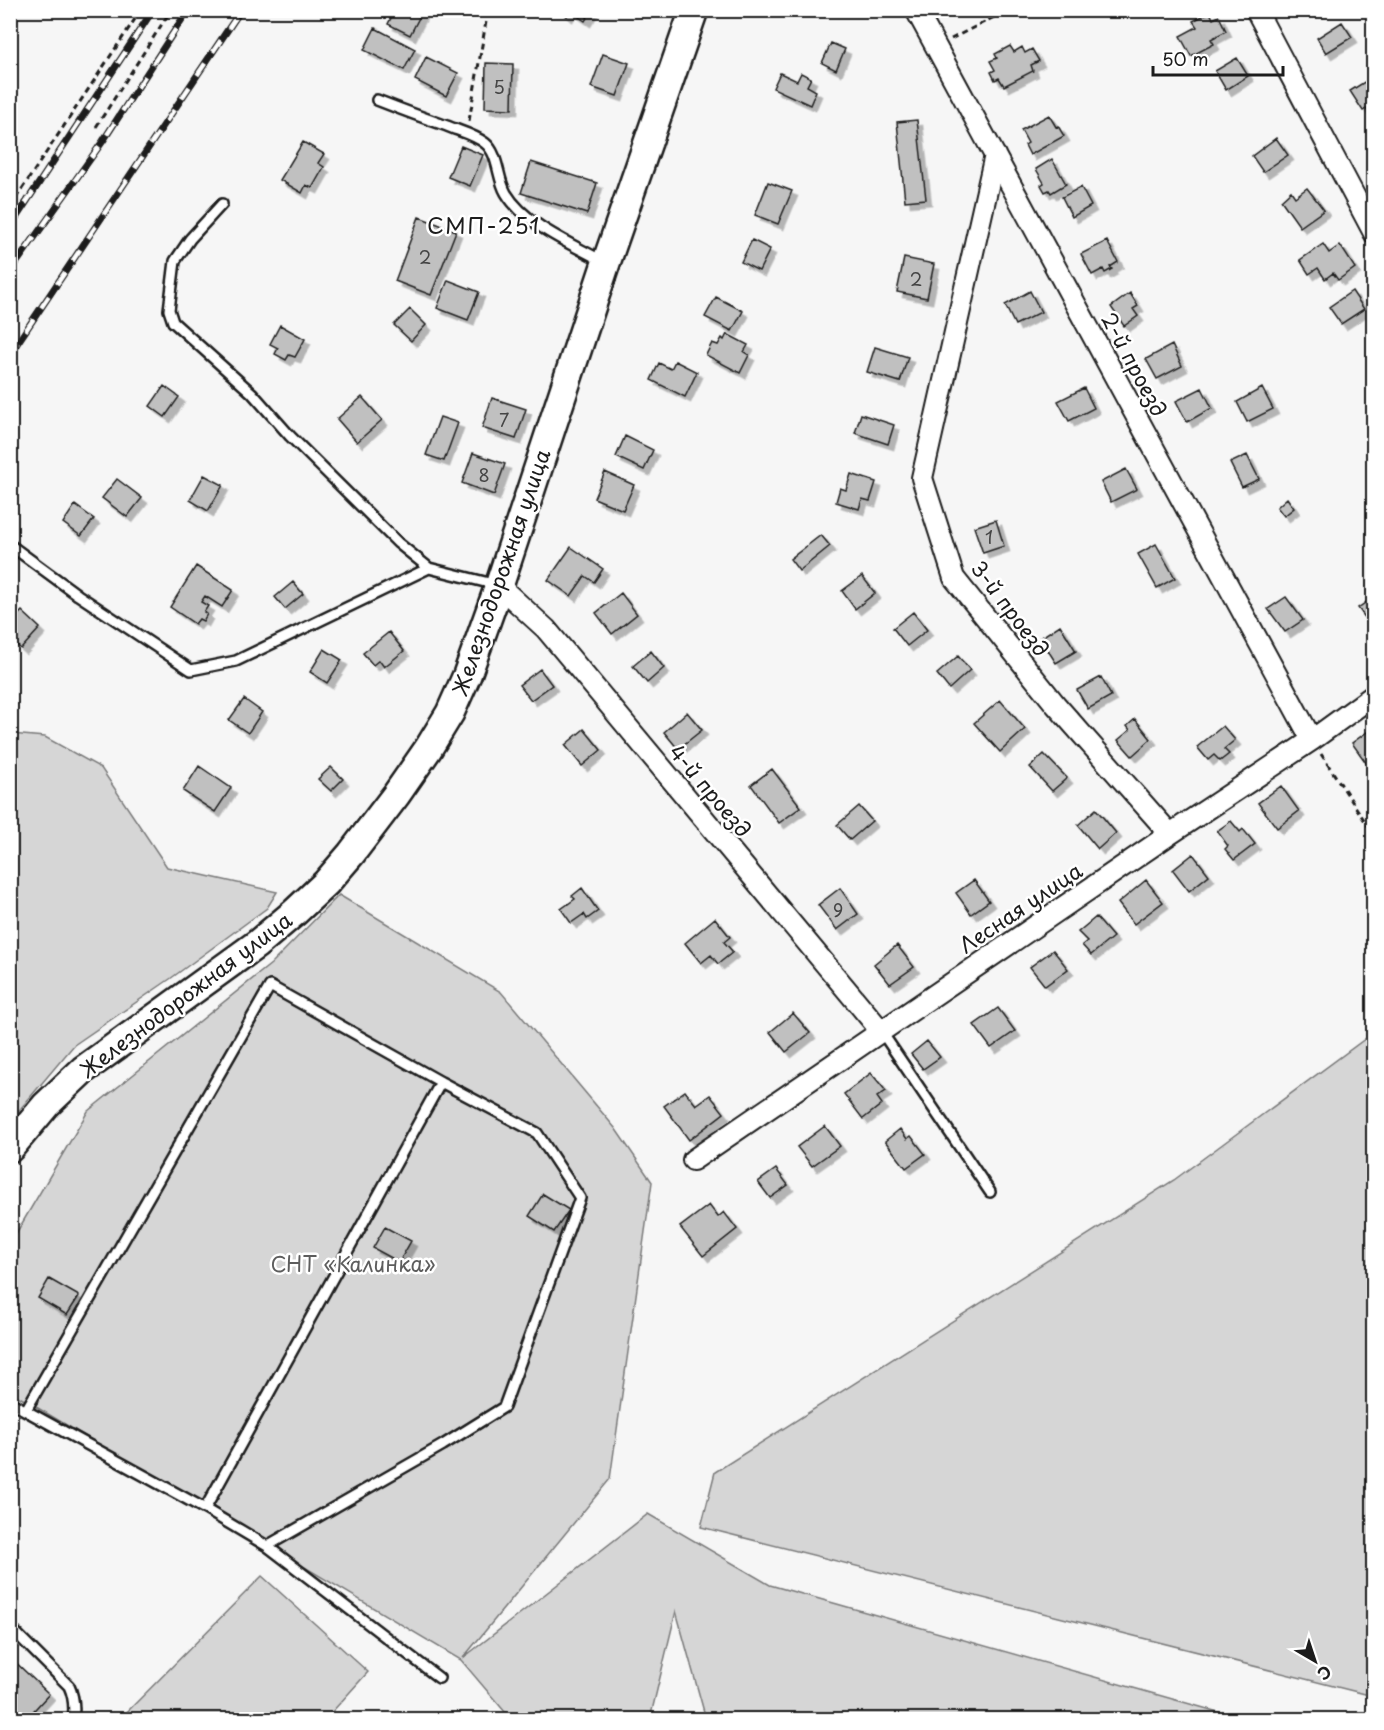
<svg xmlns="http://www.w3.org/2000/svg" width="1384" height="1730" viewBox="0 0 1384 1730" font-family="'Playpen Sans',sans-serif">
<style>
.green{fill:#d6d6d6;stroke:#797979;stroke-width:1.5}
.building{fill:#c0c0c0;stroke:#1c1c1c;stroke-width:1.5;filter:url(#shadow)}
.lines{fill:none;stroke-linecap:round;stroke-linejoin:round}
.lane-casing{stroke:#1c1c1c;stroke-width:14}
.street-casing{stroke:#1c1c1c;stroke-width:24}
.secondary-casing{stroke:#1c1c1c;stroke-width:32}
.path{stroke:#1c1c1c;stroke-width:3;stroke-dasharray:6 4.5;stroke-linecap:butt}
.lane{stroke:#fff;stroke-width:9}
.street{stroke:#fff;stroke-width:20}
.secondary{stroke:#fff;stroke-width:27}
.rail-casing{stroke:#1c1c1c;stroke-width:7}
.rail{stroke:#fff;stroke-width:4.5;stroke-dasharray:14;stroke-linecap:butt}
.labels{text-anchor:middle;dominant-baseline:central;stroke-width:5;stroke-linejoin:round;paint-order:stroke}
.number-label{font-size:18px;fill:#454545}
.street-label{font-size:21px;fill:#1c1c1c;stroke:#fff}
.park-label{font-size:21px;fill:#5d5d5d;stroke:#fff}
.neighbourhood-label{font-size:22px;letter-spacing:1.5px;fill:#1c1c1c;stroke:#fff}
</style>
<defs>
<filter id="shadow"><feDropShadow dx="5.5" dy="5.5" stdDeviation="0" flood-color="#0004"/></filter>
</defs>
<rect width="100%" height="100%" fill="#f6f6f6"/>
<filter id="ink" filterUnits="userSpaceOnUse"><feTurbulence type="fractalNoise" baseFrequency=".0167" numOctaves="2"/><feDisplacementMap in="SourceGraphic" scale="12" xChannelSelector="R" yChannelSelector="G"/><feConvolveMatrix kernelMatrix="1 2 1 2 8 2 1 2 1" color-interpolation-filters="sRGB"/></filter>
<g filter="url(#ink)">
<!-- green -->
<path class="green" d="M 11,734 L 45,737 L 101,768 L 167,867 L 277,892 L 267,908 L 170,979 L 74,1045 L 11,1120 Z
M 339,895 L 501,992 L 615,1128 L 652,1182 L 610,1479 L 463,1658 L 648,1514 L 770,1585 L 1243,1719 L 706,1719 L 676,1611 L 650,1719 L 511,1719 L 461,1660 L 11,1392 L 11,1242 L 88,1111 L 271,964 Z
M 1373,1033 L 1373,1696 L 701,1527 L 715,1472 L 1174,1180 Z
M 262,1576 L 368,1672 L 331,1713 L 342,1719 L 120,1719 Z"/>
<!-- building -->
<path class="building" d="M 395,10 L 423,10 L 410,35 L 388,24 Z
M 560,10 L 592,10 L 585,21 L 570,11 L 567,16 Z
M 1210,12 L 1213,19 L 1219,16 L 1226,31 L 1211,39 L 1214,44 L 1191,56 L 1180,36 L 1197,27 L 1193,21 Z
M 1342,22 L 1352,37 L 1326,53 L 1317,38 Z
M 375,28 L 415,49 L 404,70 L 364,50 Z
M 831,43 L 845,49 L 836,70 L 822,63 Z
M 1010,46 L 1014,52 L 1022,47 L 1025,53 L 1032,49 L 1039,61 L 1031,65 L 1033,71 L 1004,86 L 999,78 L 995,80 L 991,72 L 995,70 L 990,61 L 997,58 L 995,54 Z
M 603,54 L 629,63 L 617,96 L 591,87 Z
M 426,57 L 458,73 L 446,96 L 415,80 Z
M 1237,58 L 1248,76 L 1226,90 L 1215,71 Z
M 486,63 L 513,64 L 512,109 L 485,108 Z
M 780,73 L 797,81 L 801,73 L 811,78 L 807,86 L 816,91 L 810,105 L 773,88 Z
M 1374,76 L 1374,104 L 1363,111 L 1350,91 Z
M 1049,115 L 1056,127 L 1058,126 L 1064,136 L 1030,155 L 1025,145 L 1028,143 L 1021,130 Z
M 917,120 L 926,199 L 905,201 L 897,122 Z
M 1276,138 L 1288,155 L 1263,172 L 1252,156 Z
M 303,142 L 324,154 L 318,163 L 324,167 L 312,188 L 306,185 L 302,193 L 280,180 Z
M 461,146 L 483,155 L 470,186 L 448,177 Z
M 1052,159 L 1066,184 L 1051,193 L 1049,190 L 1045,192 L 1041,185 L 1044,183 L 1036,169 Z
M 531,162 L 597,183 L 587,214 L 521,193 Z
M 768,182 L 792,191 L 778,224 L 755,215 Z
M 1081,187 L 1091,206 L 1072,217 L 1062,197 Z
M 1307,188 L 1324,210 L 1300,227 L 1281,200 L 1291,191 L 1295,197 Z
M 419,217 L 456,231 L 431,295 L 395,281 Z
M 752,240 L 770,249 L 759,271 L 741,262 Z
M 1107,241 L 1118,262 L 1110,267 L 1112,269 L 1105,273 L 1103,269 L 1092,275 L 1081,254 Z
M 1323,244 L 1329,253 L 1340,245 L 1355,268 L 1338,280 L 1333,273 L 1325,279 L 1318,268 L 1309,274 L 1300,260 Z
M 904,258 L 934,264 L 927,298 L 897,292 Z
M 448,280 L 479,292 L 468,320 L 437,308 Z
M 1030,291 L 1041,312 L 1015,325 L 1005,305 Z
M 1352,291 L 1364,309 L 1341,324 L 1329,307 Z
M 1130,293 L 1138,306 L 1133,309 L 1138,316 L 1124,326 L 1111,307 Z
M 716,297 L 743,311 L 732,331 L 705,317 Z
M 410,309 L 426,325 L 411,341 L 394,325 Z
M 280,325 L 305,339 L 295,357 L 289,355 L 286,360 L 275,354 L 278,348 L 270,344 Z
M 727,334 L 748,345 L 744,352 L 749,355 L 740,373 L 706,355 L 712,343 L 718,345 L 722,338 L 724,340 Z
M 1172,345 L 1182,366 L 1157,379 L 1146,359 Z
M 875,347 L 908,357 L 900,382 L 867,372 Z
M 675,361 L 697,372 L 685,397 L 651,380 L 659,363 L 671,369 Z
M 164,386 L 179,397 L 165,417 L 150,406 Z
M 1084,388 L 1094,408 L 1069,421 L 1058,401 Z
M 1202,388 L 1212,408 L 1187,422 L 1176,401 Z
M 1262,388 L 1273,409 L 1247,422 L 1237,402 Z
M 362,397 L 382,420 L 357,442 L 337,419 Z
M 492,398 L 526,409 L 516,439 L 482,428 Z
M 861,414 L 894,425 L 888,444 L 855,433 Z
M 440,417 L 458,423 L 444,461 L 426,455 Z
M 625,436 L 653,450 L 644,470 L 616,457 Z
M 473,453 L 505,464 L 494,495 L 462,483 Z
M 1247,455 L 1259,479 L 1242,487 L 1230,463 Z
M 1126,469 L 1137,489 L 1111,502 L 1101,482 Z
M 605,472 L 634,485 L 623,510 L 594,498 Z
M 851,474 L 876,482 L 870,501 L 862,499 L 859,509 L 836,502 L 840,488 L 846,490 Z
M 204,475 L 223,485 L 208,511 L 190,500 Z
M 117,479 L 142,498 L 127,517 L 102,498 Z
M 1287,498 L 1294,508 L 1284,516 L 1277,507 Z
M 75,505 L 94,519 L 81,536 L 63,523 Z
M 996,520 L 1004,546 L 983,553 L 974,527 Z
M 821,535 L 830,546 L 799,571 L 790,559 Z
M 1156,544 L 1175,578 L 1157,588 L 1138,554 Z
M 571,547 L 603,569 L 594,582 L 585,576 L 571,596 L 548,580 Z
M 196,566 L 233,590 L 222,607 L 205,596 L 201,602 L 208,606 L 204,612 L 207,614 L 203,621 L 199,619 L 195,624 L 170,607 Z
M 862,576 L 875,593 L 855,609 L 842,591 Z
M 293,582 L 303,594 L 285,609 L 275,597 Z
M 621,593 L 637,614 L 612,634 L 596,613 Z
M 1286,597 L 1303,620 L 1285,632 L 1268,609 Z
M 1374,597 L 1374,630 L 1358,608 Z
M 22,611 L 40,628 L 21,649 L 10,639 L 10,623 Z
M 913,612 L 927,630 L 907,646 L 893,628 Z
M 1060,625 L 1076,651 L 1056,663 L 1040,638 Z
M 389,632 L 404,651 L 384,667 L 379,660 L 373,665 L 363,653 Z
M 324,649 L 342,660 L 327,683 L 310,672 Z
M 651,651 L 664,668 L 647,683 L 633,666 Z
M 958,656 L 970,670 L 949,689 L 937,674 Z
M 540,669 L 552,685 L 531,700 L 519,685 Z
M 1101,677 L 1111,696 L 1088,709 L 1077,690 Z
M 244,699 L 262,712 L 248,733 L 229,720 Z
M 1000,700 L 1025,729 L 1000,752 L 974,723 Z
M 687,712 L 702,730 L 678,749 L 664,732 Z
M 1135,719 L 1151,739 L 1132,756 L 1118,740 L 1130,730 L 1127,726 Z
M 1223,726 L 1235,740 L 1224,749 L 1229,754 L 1220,761 L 1214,755 L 1208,760 L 1197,747 Z
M 1374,727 L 1374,774 L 1352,743 Z
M 584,729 L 601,750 L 582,766 L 565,745 Z
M 1044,754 L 1067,778 L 1052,791 L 1030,767 Z
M 199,766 L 231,788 L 215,812 L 183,791 Z
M 331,767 L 343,779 L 331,791 L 318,779 Z
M 772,769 L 801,807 L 779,823 L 751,785 Z
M 1281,786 L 1299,811 L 1277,828 L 1258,803 Z
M 859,806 L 872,821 L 850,840 L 837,825 Z
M 1096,809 L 1116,833 L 1098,849 L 1078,825 Z
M 1231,821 L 1240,832 L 1243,829 L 1255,844 L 1234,860 L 1225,849 L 1228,846 L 1217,831 Z
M 1193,854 L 1209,875 L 1189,891 L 1173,870 Z
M 974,880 L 989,901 L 971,914 L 956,893 Z
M 1146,880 L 1163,902 L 1134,924 L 1118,903 Z
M 582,888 L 598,911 L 587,919 L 584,914 L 571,923 L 561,909 L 575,899 L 572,896 Z
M 840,888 L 858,914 L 837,930 L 818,905 Z
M 1096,917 L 1113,937 L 1091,955 L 1082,945 L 1087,941 L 1078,932 Z
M 715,918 L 730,937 L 724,942 L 733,952 L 718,964 L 711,955 L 701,963 L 685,943 Z
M 897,945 L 914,967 L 890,984 L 874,964 Z
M 1053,950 L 1068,969 L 1045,986 L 1030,967 Z
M 998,1008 L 1015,1031 L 991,1048 L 974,1025 Z
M 793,1013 L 810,1033 L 786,1052 L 770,1032 Z
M 927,1041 L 940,1057 L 923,1069 L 911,1054 Z
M 871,1073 L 886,1091 L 877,1097 L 882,1104 L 863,1119 L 844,1094 Z
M 685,1091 L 696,1105 L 710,1095 L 724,1113 L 689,1140 L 664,1106 Z
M 825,1126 L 840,1146 L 812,1166 L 797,1147 Z
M 900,1129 L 907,1139 L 911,1136 L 925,1154 L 906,1168 L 885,1141 Z
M 776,1169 L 788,1185 L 770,1198 L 758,1182 Z
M 543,1194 L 569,1210 L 554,1232 L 529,1216 Z
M 709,1205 L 718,1217 L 724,1212 L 737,1229 L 703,1256 L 680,1227 Z
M 385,1227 L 411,1241 L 399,1262 L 373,1248 Z
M 49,1279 L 79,1296 L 67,1315 L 38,1298 Z
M 10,1657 L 49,1694 L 25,1720 L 10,1720 Z"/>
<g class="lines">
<defs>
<path id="lane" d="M 377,100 C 400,109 424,118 447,126 C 459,131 475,135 485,143 C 499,154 497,178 506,193 C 525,225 572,244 604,262
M 222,204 L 190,239 L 175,261 L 169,310 L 173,322 L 252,393 L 290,436 L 398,543 L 429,568
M 10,545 L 78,595 L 191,670 L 236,661 L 429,568 L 497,585
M 881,1031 L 990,1192
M 10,1402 L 205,1509 L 267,1546 L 439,1678
M 26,1410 L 270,986 L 441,1082 L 537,1133 L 580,1198 L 504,1407 L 443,1445 L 267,1546
M 205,1509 L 441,1082
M 10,1627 L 69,1686 C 74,1697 75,1707 73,1720"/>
<path id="street" d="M 916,10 L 1312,740
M 1256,10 L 1374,233
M 995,155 L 922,478 L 954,578 L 1056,705 L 1170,834
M 499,586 L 546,629 L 881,1031
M 693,1160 L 1170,834 L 1312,740 L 1374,695"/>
<path id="secondary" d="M 10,1148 L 46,1105 L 83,1070 L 257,944 L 295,912 L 326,883 L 351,854 L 396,795 L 428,749 L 450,713 L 467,675 L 499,586 L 606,263 L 694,10"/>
</defs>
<!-- lane casing -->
<use href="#lane" class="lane-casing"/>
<!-- street casing -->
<use href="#street" class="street-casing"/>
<!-- secondary casing -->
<use href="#secondary" class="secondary-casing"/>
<!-- path -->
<path class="path" d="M 951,39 L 1008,10
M 469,121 L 488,10
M 96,127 L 171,10
M 10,207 L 141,10
M 1321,754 L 1374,835"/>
<!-- lane -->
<use href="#lane" class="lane"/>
<!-- street -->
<use href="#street" class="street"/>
<!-- secondary -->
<use href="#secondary" class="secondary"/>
<defs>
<path id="rail" d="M 10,227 L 153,10
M 10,272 L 103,141 L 188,10
M 10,354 L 241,10"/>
</defs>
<!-- rail casing -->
<use href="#rail" class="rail-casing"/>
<!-- rail -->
<use href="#rail" class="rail"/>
</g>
</g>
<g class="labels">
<!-- number labels -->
<g class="number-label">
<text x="499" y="86">5</text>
<text x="425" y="256">2</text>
<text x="916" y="278">2</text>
<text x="504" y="419">7</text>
<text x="484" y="474">8</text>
<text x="989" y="536">1</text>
<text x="838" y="909">9</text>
</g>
<!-- street labels -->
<g class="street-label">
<text transform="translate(1135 364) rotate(62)">2-й проезд</text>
<text transform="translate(500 572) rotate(-71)">Железнодорожная улица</text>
<text transform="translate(1011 608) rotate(53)">3-й проезд</text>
<text transform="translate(711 790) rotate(50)">4-й проезд</text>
<text transform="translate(1020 907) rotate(-34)">Лесная улица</text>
<text transform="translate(185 994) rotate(-37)">Железнодорожная улица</text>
</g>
<!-- park labels -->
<g class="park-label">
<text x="353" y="1263">СНТ «Калинка»</text>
</g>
<!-- neighbourhood labels -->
<g class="neighbourhood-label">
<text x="484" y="224">СМП-251</text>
</g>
</g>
<!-- margin -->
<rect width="1384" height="1730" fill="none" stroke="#fff" stroke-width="36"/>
<rect x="18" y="18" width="1348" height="1694" fill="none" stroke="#1c1c1c" stroke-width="2" filter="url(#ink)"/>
<!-- north arrow -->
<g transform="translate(1315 1661) rotate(141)" stroke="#ffffff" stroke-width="4.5" paint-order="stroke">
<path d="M0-4.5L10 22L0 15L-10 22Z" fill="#1c1c1c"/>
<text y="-9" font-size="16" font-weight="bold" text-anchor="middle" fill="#1c1c1c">С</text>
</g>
<!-- scale -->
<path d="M1153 66v9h130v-9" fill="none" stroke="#1c1c1c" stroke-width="3"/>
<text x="1162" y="66" font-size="18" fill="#1c1c1c" stroke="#ffffff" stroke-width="4.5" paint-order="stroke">50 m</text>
</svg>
